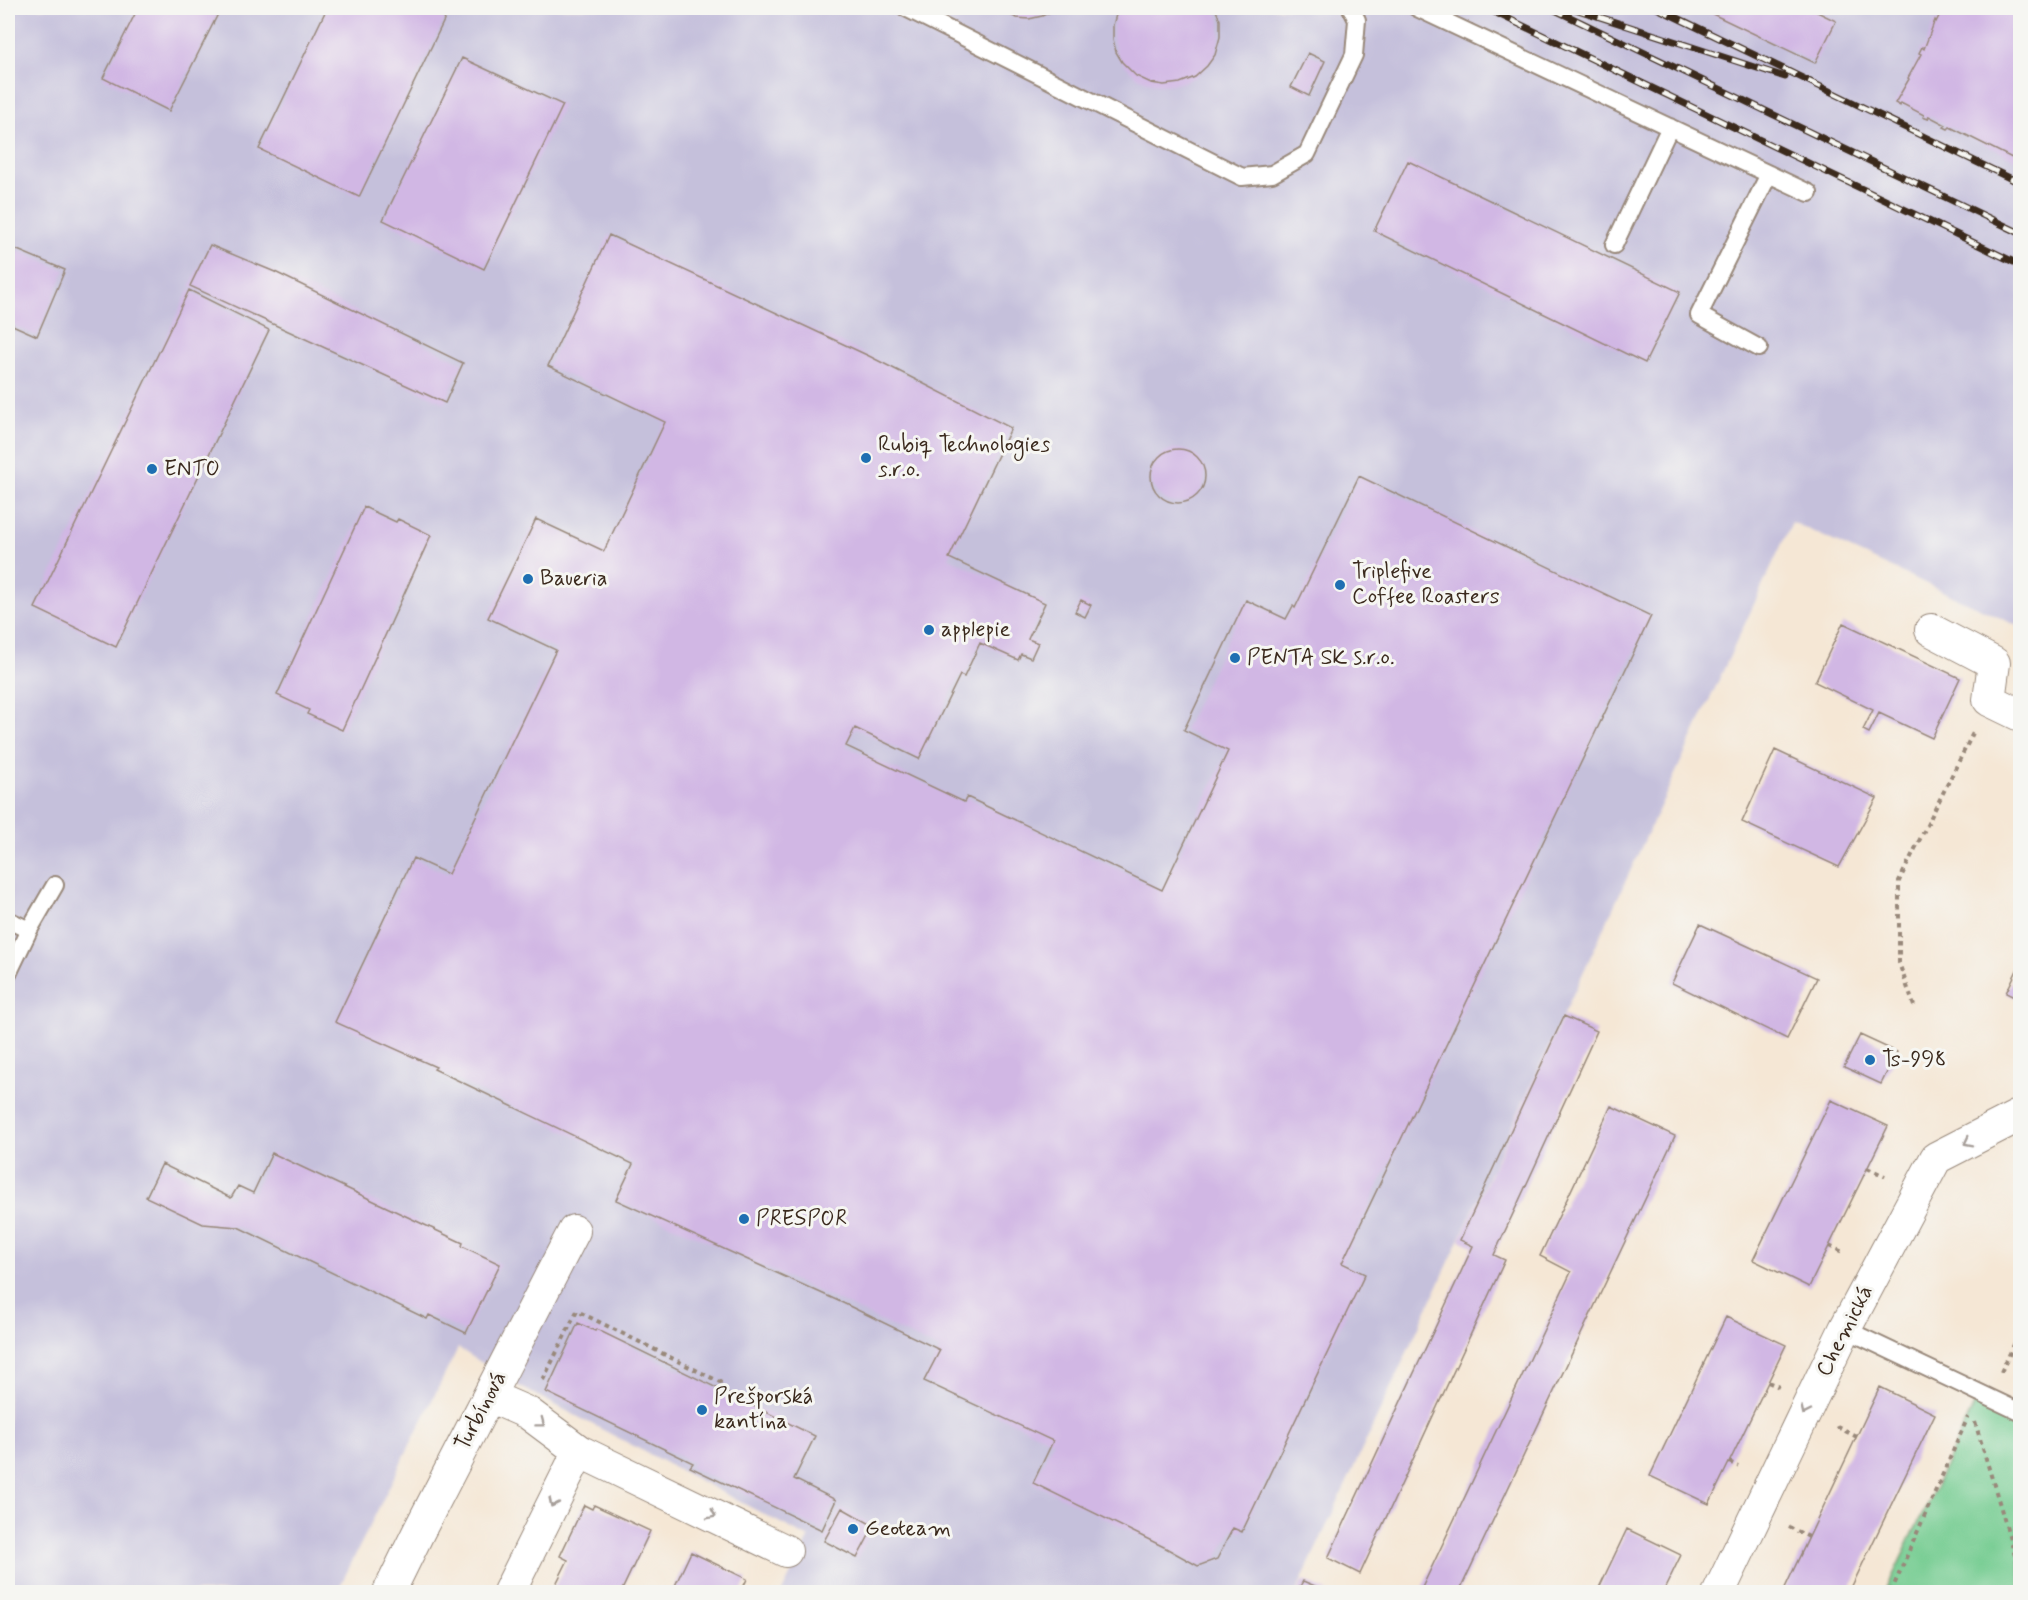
<svg xmlns="http://www.w3.org/2000/svg" width="2028" height="1600" viewBox="0 0 2028 1600" font-family="Mynerve,sans-serif">
<style>
.industrial{fill:#c5c0db}
.green{fill:#75cc91;stroke:#587b58;stroke-width:1.5}
.building{fill:#d1b7e4}
.lines{fill:none;stroke-linecap:round;stroke-linejoin:round}
.lane-casing{stroke:#98887a;stroke-width:20}
.street-casing{stroke:#98887a;stroke-width:34}
.path{stroke:#98887a;stroke-width:4;stroke-dasharray:4.5 4.5;stroke-linecap:butt}
.lane{stroke:#fff;stroke-width:16}
.street{stroke:#fff;stroke-width:32}
.rail-casing{stroke:#3b2a1e;stroke-width:7}
.rail{stroke:#f6f6f2;stroke-width:4.5;stroke-dasharray:14;stroke-linecap:butt}
.oneway{stroke:#a79f9a}
.poi-dot{fill:#1f6fb2;stroke:#f6f6f2;stroke-width:2}
.labels{text-anchor:middle;dominant-baseline:central;stroke-width:6;stroke-linejoin:round;paint-order:stroke}
.poi-label{font-size:22px;fill:#3b2a1e;stroke:#f6f6f2;text-anchor:start}
.street-label{font-size:22px;fill:#3b2a1e;stroke:#f6f6f2}
</style>
<rect width="100%" height="100%" fill="#f6f6f2"/>
<filter id="ink" filterUnits="userSpaceOnUse"><feTurbulence type="fractalNoise" baseFrequency=".0167" numOctaves="2"/><feDisplacementMap in="SourceGraphic" scale="12" xChannelSelector="R" yChannelSelector="G"/><feConvolveMatrix kernelMatrix="1 2 1 2 8 2 1 2 1" color-interpolation-filters="sRGB"/></filter>
<filter id="wash" filterUnits="userSpaceOnUse"><feTurbulence type="fractalNoise" baseFrequency=".008" numOctaves="4" result="noise"/><feDisplacementMap in="SourceGraphic" scale="24" xChannelSelector="R" yChannelSelector="G"/><feGaussianBlur stdDeviation="1.35" result="paint"/><feColorMatrix in="noise" values="0 0 0 0 0 0 0 0 0 0 0 0 0 0 0 0 0 1.4 0 .05"/><feComposite in="paint" operator="in"/></filter>
<g filter="url(#wash)">
<rect width="100%" height="100%" fill="#f5e7d5"/>
<!-- industrial -->
<path class="industrial" d="M 8,8 L 2020,8 L 2020,620 L 2018,626 L 1792,522 L 1296,1592 L 782,1592 L 809,1538 L 521,1387 L 458,1348 L 337,1592 L 8,1592 Z"/>
<!-- green -->
<path class="green" d="M 1980,1393 L 2020,1415 L 2020,1592 L 1885,1592 Z"/>
<g id="blocks">
<!-- building -->
<path class="building" d="M 138,8 L 221,8 L 169,111 L 103,78 Z
M 327,8 L 450,8 L 359,197 L 259,149 Z
M 994,8 L 1059,8 L 1042,16 L 1029,19 L 1017,18 Z
M 1118,8 L 1215,8 L 1220,20 L 1220,37 L 1215,55 L 1207,66 L 1195,77 L 1180,83 L 1164,85 L 1151,83 L 1136,76 L 1122,62 L 1116,52 L 1113,39 L 1113,25 Z
M 1700,8 L 1809,8 L 1836,21 L 1815,63 Z
M 1943,8 L 2020,8 L 2020,162 L 1950,127 L 1948,129 L 1944,127 L 1946,125 L 1929,116 L 1928,119 L 1923,117 L 1924,115 L 1901,103 L 1900,106 L 1895,103 L 1909,79 L 1908,78 L 1921,54 L 1919,53 L 1922,47 L 1924,49 L 1935,20 L 1936,22 Z
M 1308,53 L 1325,61 L 1309,96 L 1291,87 Z
M 462,58 L 563,105 L 484,269 L 383,220 Z
M 1408,161 L 1680,292 L 1645,363 L 1374,231 Z
M 609,235 L 869,356 L 1011,428 L 949,558 L 1045,603 L 1028,639 L 1038,643 L 1031,658 L 1021,654 L 1018,660 L 980,643 L 964,677 L 960,675 L 919,759 L 855,728 L 846,746 L 964,802 L 967,797 L 1162,890 L 1228,751 L 1184,730 L 1246,600 L 1286,619 L 1293,606 L 1295,608 L 1359,476 L 1651,616 L 1342,1263 L 1365,1274 L 1242,1532 L 1233,1528 L 1217,1559 L 1198,1566 L 1164,1547 L 1033,1483 L 1053,1441 L 924,1381 L 940,1350 L 843,1303 L 616,1200 L 633,1164 L 434,1069 L 436,1067 L 335,1022 L 413,858 L 448,874 L 556,650 L 488,618 L 536,519 L 604,551 L 665,422 L 548,366 Z
M 210,245 L 275,272 L 463,363 L 445,403 L 190,286 Z
M 8,246 L 65,270 L 37,336 L 8,323 Z
M 189,290 L 269,330 L 116,647 L 35,608 Z
M1151 476a27 27 0 1 1 54 0a27 27 0 1 1-54 0Z
M 364,507 L 396,522 L 398,519 L 431,535 L 342,730 L 307,714 L 309,710 L 277,695 Z
M 1081,600 L 1091,605 L 1085,617 L 1075,612 Z
M 1843,623 L 1960,678 L 1932,738 L 1879,713 L 1869,733 L 1863,730 L 1873,710 L 1815,682 Z
M 1775,750 L 1877,798 L 1839,867 L 1742,822 Z
M 1700,924 L 1817,978 L 1787,1039 L 1672,983 Z
M 2020,964 L 2020,1000 L 2006,993 Z
M 1564,1016 L 1597,1031 L 1494,1255 L 1505,1260 L 1360,1574 L 1328,1558 L 1473,1246 L 1460,1240 Z
M 1860,1035 L 1897,1052 L 1881,1084 L 1844,1067 Z
M 1831,1100 L 1888,1126 L 1809,1287 L 1753,1260 Z
M 1611,1106 L 1675,1136 L 1459,1592 L 1420,1592 L 1571,1272 L 1540,1256 Z
M 272,1153 L 463,1243 L 462,1246 L 500,1264 L 466,1333 L 429,1315 L 427,1319 L 238,1227 L 203,1224 L 146,1197 L 162,1164 L 231,1198 L 238,1186 L 253,1193 Z
M 1726,1317 L 1786,1345 L 1709,1504 L 1650,1476 Z
M 578,1323 L 595,1331 L 596,1329 L 815,1436 L 794,1479 L 836,1500 L 822,1530 L 690,1467 L 693,1463 L 546,1392 Z
M 1880,1387 L 1935,1414 L 1849,1592 L 1783,1592 Z
M 584,1505 L 592,1509 L 594,1505 L 650,1531 L 621,1592 L 552,1592 L 568,1560 L 560,1556 Z
M 842,1508 L 874,1526 L 857,1558 L 824,1541 Z
M 1627,1529 L 1681,1555 L 1663,1592 L 1597,1592 Z
M 691,1552 L 747,1579 L 741,1592 L 672,1592 Z
M 1303,1581 L 1329,1592 L 1297,1592 Z"/>
</g>
</g>
<g filter="url(#ink)">
<use href="#blocks" fill-opacity="0" stroke="#98887a" stroke-width="1.5"/>
<g class="lines">
<defs>
<path id="lane" d="M 906,8 L 1242,177 L 1272,174 L 1307,154 L 1354,55 L 1357,20 L 1351,8
M 1417,8 L 1809,193
M 1614,245 L 1670,127
M 1759,348 L 1699,315 L 1769,174
M 8,920 L 29,930
M 8,974 L 29,930 L 55,885
M 1845,1329 L 2020,1412"/>
<path id="street" d="M 1931,630 L 1994,663 L 1989,700 L 2020,715
M 489,1396 L 528,1413 L 579,1451 L 786,1551
M 389,1592 L 419,1531 L 574,1231
M 509,1592 L 579,1451
M 1719,1592 L 1845,1329 L 1936,1158 L 2020,1115"/>
</defs>
<!-- lane casing -->
<use href="#lane" class="lane-casing"/>
<!-- street casing -->
<use href="#street" class="street-casing"/>
<!-- path -->
<path class="path" d="M 1914,1006 L 1899,963 L 1899,881 L 1973,733
M 1867,1168 L 1885,1176
M 1829,1246 L 1845,1253
M 2001,1372 L 2020,1332
M 543,1380 L 577,1311 L 720,1382 L 718,1388
M 1768,1382 L 1779,1387
M 1975,1422 L 2020,1572
M 1837,1427 L 1857,1437
M 1729,1462 L 1738,1466
M 1789,1527 L 1809,1537
M 1891,1592 L 1968,1417"/>
<!-- lane -->
<use href="#lane" class="lane"/>
<!-- street -->
<use href="#street" class="street"/>
<defs>
<path id="rail" d="M 1486,8 L 2020,265
M 1551,8 L 2020,233
M 1572,8 L 1785,77
M 1657,8 L 2020,183"/>
</defs>
<!-- rail casing -->
<use href="#rail" class="rail-casing"/>
<!-- rail -->
<use href="#rail" class="rail"/>
</g>
<!-- one-way arrows -->
<defs><path id="oneway-chevron" d="M-2-3.5L2.5 0L-2 3.5" fill="none" stroke-width="1.6" stroke-linecap="round" stroke-linejoin="round" transform="scale(1.5)"/></defs>
<g class="oneway">
<use href="#oneway-chevron" transform="translate(1968 1142) rotate(153)"/>
<use href="#oneway-chevron" transform="translate(1805 1411) rotate(115)"/>
<use href="#oneway-chevron" transform="translate(541 1423) rotate(37)"/>
<use href="#oneway-chevron" transform="translate(553 1503) rotate(116)"/>
<use href="#oneway-chevron" transform="translate(712 1515) rotate(26)"/>
</g>
</g>
<!-- markers -->
<g class="poi-dot">
<circle cx="866" cy="458" r="6"/>
<circle cx="152" cy="469" r="6"/>
<circle cx="528" cy="579" r="6"/>
<circle cx="1340" cy="585" r="6"/>
<circle cx="929" cy="630" r="6"/>
<circle cx="1235" cy="658" r="6"/>
<circle cx="1870" cy="1060" r="6"/>
<circle cx="744" cy="1219" r="6"/>
<circle cx="702" cy="1410" r="6"/>
<circle cx="853" cy="1529" r="6"/>
</g>
<g class="labels">
<!-- poi labels -->
<g class="poi-label">
<text x="878" y="445">Rubiq Technologies<tspan x="878" dy="25">s.r.o.</tspan></text>
<text x="164" y="469">ENTO</text>
<text x="1352" y="572">Triplefive<tspan x="1352" dy="25">Coffee Roasters</tspan></text>
<text x="540" y="579">Baueria</text>
<text x="941" y="630">applepie</text>
<text x="1247" y="658">PENTA SK s.r.o.</text>
<text x="1882" y="1060">Ts-998</text>
<text x="756" y="1219">PRESPOR</text>
<text x="714" y="1397">Prešporská<tspan x="714" dy="25">kantína</tspan></text>
<text x="865" y="1529">Geoteam</text>
</g>
<!-- street labels -->
<g class="street-label">
<text transform="translate(1845 1331) rotate(-63)">Chemická</text>
<text transform="translate(481 1411) rotate(-62)">Turbínová</text>
</g>
</g>
<!-- margin -->
<rect width="2028" height="1600" fill="none" stroke="#f6f6f2" stroke-width="30"/>
</svg>
